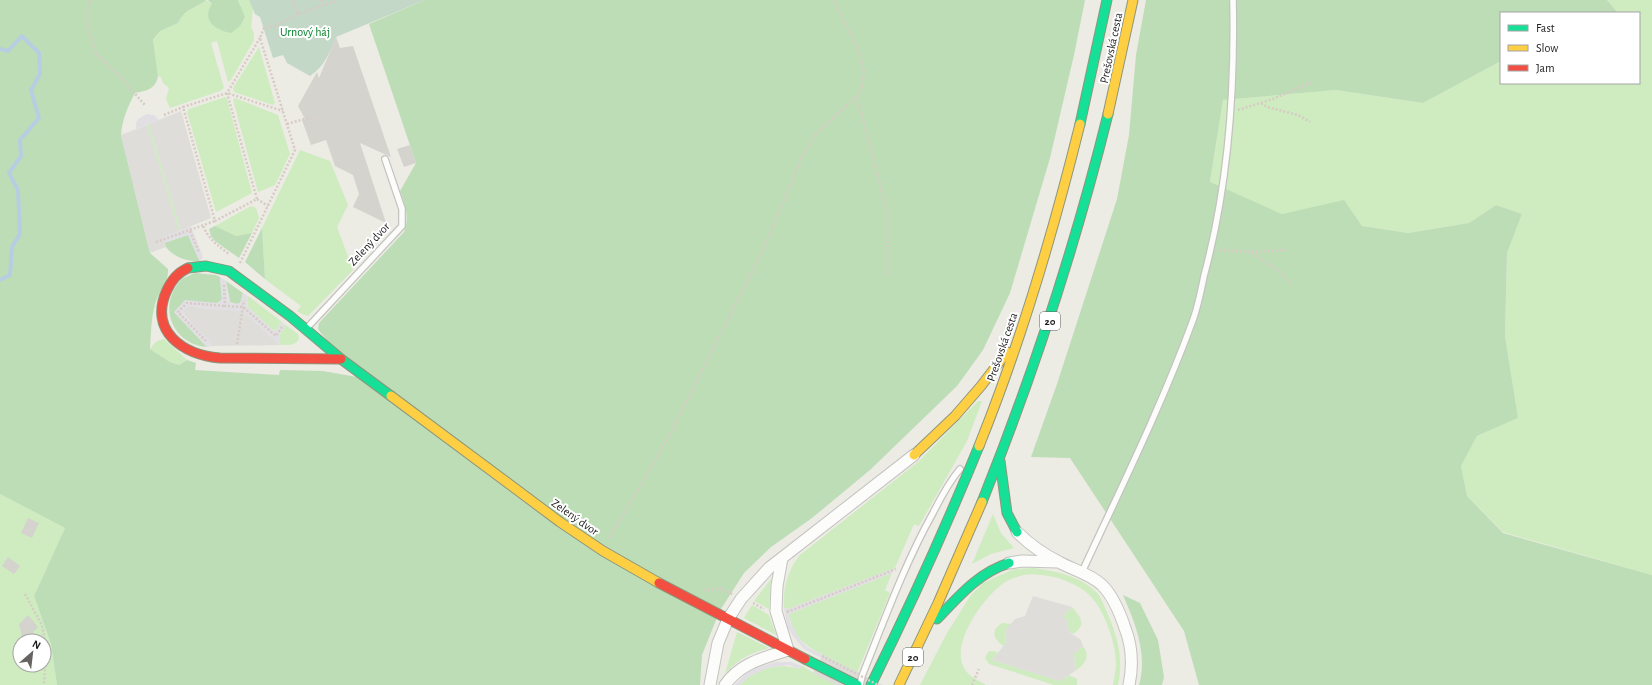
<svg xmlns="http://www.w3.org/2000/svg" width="1652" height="685" viewBox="0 0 1652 685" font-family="'Alegreya Sans',sans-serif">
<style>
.grass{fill:#ceecc0;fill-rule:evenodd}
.forest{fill:#bdddb7}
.cemetery{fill:#c3d8c7}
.parking{fill:#deddda}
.plaza{fill:#e2dfe4}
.pier{fill:#dcdcd9}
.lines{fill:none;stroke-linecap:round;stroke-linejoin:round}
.stream{stroke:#b5cee1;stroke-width:4}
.building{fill:#d4d3cd}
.lane-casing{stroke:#c4c3c0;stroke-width:8}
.street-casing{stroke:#c4c3c0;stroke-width:13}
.fast-casing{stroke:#8e967c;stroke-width:11}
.slow-casing{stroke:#8e967c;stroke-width:11}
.jam-casing{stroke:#8e967c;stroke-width:11}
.path{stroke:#d7cbc4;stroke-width:2.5;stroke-dasharray:2 2;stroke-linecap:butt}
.lane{stroke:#fcfcfb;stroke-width:5.5}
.street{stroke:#fcfcfb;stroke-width:11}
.fast{stroke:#16e098;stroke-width:9}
.slow{stroke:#ffcf43;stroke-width:9}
.jam{stroke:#f24e42;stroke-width:9}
.path-bridge{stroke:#d7cbc4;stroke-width:2.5;stroke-dasharray:2 2;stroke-linecap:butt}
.labels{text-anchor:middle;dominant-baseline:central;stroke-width:4;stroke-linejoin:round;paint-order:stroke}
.shield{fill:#fff;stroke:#606060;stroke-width:1}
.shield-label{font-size:11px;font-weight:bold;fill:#1c1c1c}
.park-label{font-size:12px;fill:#04812b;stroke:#fff}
.street-label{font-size:12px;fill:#1c1c1c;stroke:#fff}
</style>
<rect width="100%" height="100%" fill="#ecebe4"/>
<!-- grass -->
<path class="grass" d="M 206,0 L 212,4 L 241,5 L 238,0 L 249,0 L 253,9 L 251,27 L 254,34 L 254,40 L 231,80 L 228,82 L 217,41 L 211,43 L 224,88 L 220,91 L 170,108 L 166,99 L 169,88 L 163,83 L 161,77 L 158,76 L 153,41 L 160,31 L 178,23 L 183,13 L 200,5 Z
M 1607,0 L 1652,0 L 1652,575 L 1503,532 L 1467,496 L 1461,466 L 1477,436 L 1518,418 L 1505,336 L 1507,253 L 1522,214 L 1496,205 L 1469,223 L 1408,233 L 1362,226 L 1344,201 L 1282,214 L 1210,183 L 1223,100 L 1336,90 L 1423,103 L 1501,61 L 1501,83 L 1639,83 L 1639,13 L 1618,13 Z
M 259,47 L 275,103 L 273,105 L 234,92 L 233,88 Z
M 225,97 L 227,99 L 252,193 L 216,212 L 187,112 L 189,109 Z
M 235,98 L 278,115 L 290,154 L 275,185 L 258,192 L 233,100 Z
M 149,124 L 181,230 L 179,231 L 147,125 Z
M 300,150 L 330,161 L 348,205 L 337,227 L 353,270 L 308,316 L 302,314 L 297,311 L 301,306 L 265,279 L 262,228 Z
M 251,206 L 256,208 L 259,218 L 252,233 L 236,236 L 215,226 Z
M 248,296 L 282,322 L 276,331 L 273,330 L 248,307 L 247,301 Z
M 286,325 L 298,334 L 299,338 C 297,346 288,345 280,345 L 280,334 Z
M 164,339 L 187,360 L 179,365 L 170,362 L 150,349 C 154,343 157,340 164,339 Z
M 978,401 L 982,401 L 967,441 L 919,526 L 914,524 L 895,568 L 788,609 L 784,608 C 783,588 787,571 800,555 L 918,462 Z
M 0,494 L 65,528 L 34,596 L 51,644 L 57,685 L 0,685 ZM 20,641 L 44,641 L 44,665 L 20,665 Z
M 993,514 L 1001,533 L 1014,548 L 991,554 L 972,564 Z
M 1033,568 C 1055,571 1082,576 1098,594 C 1101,598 1104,605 1106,610 C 1117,635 1124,658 1118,685 L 1113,685 C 1114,679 1115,673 1116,667 C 1117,647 1106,614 1093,599 C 1084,588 1067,580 1054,577 C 1044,575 1033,573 1024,575 C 1017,577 1009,579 1004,583 C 984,596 947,647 966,671 C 970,677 980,681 986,685 L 920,685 L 947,633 L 971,595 L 983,583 L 1014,569 Z
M 892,573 L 885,590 L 890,593 L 852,685 L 740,685 C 755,668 779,662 800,669 L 802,666 L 823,678 L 833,660 C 810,648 793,642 789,614 Z
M 771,579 L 769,609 L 754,601 Z
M 752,605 L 769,615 L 776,635 L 744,618 Z
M 1072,607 C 1081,617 1087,625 1073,634 L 1069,632 L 1067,619 L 1062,617 Z
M 1003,623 L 1011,624 L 1005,630 L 1006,643 L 1004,646 C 993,640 990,629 1003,623 Z
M 737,632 L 769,648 C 750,653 738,659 725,674 Z
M 1083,646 C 1091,656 1085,665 1075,671 L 1074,654 Z
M 990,651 L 998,652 L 992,660 L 1060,681 L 1069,675 L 1077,679 L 1077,685 L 1054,685 L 989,664 L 985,658 L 988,652 Z"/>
<!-- forest -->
<path class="forest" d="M 0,0 L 206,0 C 193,11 187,6 178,23 L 160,31 L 153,40 L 158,76 C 156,89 146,91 135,93 C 128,106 122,120 121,135 L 150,253 L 168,269 C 169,283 159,291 155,304 C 151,319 151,334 150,349 L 170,362 L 179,365 L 187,360 L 196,363 L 195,370 L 279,375 L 280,370 L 323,371 L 357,377 L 321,333 L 318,329 L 319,323 L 404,232 C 410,216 405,205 400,191 L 416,163 L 369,24 L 425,0 L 1085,0 L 1074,55 L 1050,158 L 1010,293 L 983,350 L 957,386 L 870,470 L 812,518 L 771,547 L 744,573 L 721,609 L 716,620 L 702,655 L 700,685 L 57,685 L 51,644 L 34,596 L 65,528 L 0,494 Z
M 208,0 L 238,0 L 245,17 L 240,26 L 231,33 C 216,31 201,20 212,4 Z
M 1146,0 L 1607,0 L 1618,13 L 1501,13 L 1501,61 L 1423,103 L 1336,90 L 1223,100 L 1210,182 L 1282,214 L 1344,200 L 1362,226 L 1408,233 L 1469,223 L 1496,205 L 1522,214 L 1507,253 L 1505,336 L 1518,418 L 1477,436 L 1461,466 L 1467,496 L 1503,533 L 1652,575 L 1652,685 L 1199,685 L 1184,631 L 1070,458 L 1031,457 L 1057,384 L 1117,199 L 1129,135 L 1136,55 Z
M 215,226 L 236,236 L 252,233 L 239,258 L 215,241 L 211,236 L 209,229 Z
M 262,228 L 265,279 L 245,262 Z
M 188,235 L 200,262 C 187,261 170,257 164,243 Z
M 195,273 L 216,275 L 220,277 L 222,300 L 217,303 L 174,312 L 207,347 C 172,344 157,306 181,280 C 184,277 191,275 195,273 Z
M 226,281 L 243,293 L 241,302 L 238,305 L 230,302 Z
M 1123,595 L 1140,603 L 1158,640 L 1164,677 L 1162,685 L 1139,685 C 1148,654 1135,623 1123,595 Z"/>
<!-- cemetery -->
<path class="cemetery" d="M 249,0 L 425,0 L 336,37 C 330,52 324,67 310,76 L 287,63 L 283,55 L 273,58 L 260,17 L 255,14 Z"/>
<!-- parking -->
<path class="parking" d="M 181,111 L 211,218 L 181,230 L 149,124 Z
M 147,125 L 179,231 L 163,237 L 166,247 L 150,253 L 121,135 Z
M 188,307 L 243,311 L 280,345 L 211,346 L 211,344 L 182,312 Z
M 1033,596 L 1072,607 L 1062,617 L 1067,619 L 1069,632 L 1081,640 L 1083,646 L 1074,654 L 1075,671 L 1060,681 L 992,660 L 1006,643 L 1005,630 L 1015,619 L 1025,616 Z"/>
<!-- plaza -->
<path class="plaza" d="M 147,114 L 154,115 L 159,120 L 136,129 L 136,123 L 138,119 Z
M 191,226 L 203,257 L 200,262 L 188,235 L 164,243 L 163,237 Z
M 220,277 L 226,281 L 228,297 L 230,302 L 232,304 L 240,303 L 243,293 L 248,296 L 247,301 L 248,307 L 273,330 L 276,331 L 282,322 L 286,325 L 280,334 L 280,345 L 243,311 L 188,307 L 182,313 L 210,341 L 211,346 L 207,347 L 174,312 L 185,300 L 217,303 L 220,302 L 222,298 Z
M 895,568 L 892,573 L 789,614 L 790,622 L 800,640 L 807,647 L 823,655 L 821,658 L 804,649 L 793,636 L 788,628 L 784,608 L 788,609 Z
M 775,662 L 791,662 L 802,666 L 800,669 L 789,665 L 767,668 L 750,676 L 740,685 L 734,685 L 749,671 Z"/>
<!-- pier -->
<path class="pier" d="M 823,655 L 883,685 L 836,685 L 813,673 Z"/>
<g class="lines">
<!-- stream -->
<path class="stream" d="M 0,49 L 8,51 L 22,36 L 39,53 L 40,74 L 31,90 L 39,118 L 20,140 L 21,156 L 9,173 L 18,190 L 20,234 L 12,247 L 10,275 L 0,280"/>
</g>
<!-- building -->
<path class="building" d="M 336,37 L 340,48 L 353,46 L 391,157 L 360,143 L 386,223 L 353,207 L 359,194 L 353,175 L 335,166 L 326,140 L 311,145 L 302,120 L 305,119 L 298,106 L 317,72 L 319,78 Z
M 410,145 L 416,163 L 404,167 L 397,149 Z
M 28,518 L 39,523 L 32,538 L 21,533 Z
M 8,557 L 20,566 L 14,574 L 2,566 Z
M 28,615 L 38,627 L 33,632 L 35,641 L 23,641 L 19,624 Z"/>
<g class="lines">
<defs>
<path id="lane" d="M 306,329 L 402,226 L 402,209 L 385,159
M 1082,572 C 1120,490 1162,405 1193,320 C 1198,306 1201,291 1204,276 C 1228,187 1235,92 1233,0
M 860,685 L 862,676 C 884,621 904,565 933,513 C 941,497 949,482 960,469"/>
<path id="street" d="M 1017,532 C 1029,544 1043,554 1059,562 C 1073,570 1089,573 1102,585 C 1113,596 1120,613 1125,628 C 1132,646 1133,666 1129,685
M 1009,563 L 1022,561 L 1057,562
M 710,685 L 718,643 L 728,619 L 741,599 L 769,568 L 914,455
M 725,685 C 740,663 764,658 788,650 L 776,611 L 777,586 L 782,558"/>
<path id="fast" d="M 1080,124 L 1107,0
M 188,268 L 206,266 L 229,271 L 290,316 L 341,359 L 391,396
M 1000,461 L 1007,513 L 1017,532
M 982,502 C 1033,375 1075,247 1108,114
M 937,619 C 959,596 978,573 1009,563
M 805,659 L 857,685
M 871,685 C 910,606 946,527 979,446"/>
<path id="slow" d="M 1108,114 L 1133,0
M 391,396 L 560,522 L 603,551 L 659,583
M 979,446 C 1021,342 1053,233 1080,124
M 914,455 L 955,416 L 981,386 L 1007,352
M 899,685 L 938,603 L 982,502"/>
<path id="jam" d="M 188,268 C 177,273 172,280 167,290 C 148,331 183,355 220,358 L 341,359
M 659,583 L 805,659"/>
</defs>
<!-- lane casing -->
<use href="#lane" class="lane-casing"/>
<!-- street casing -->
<use href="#street" class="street-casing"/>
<!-- fast casing -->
<use href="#fast" class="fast-casing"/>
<!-- slow casing -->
<use href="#slow" class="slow-casing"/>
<!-- jam casing -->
<use href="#jam" class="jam-casing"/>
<!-- path -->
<path class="path" d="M 90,0 L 86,19 L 96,54 L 120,77 L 145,105
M 293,0 L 298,14
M 322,0 L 322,7
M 260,38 L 227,93 L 257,199 L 215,221 L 183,107 L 227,93 L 283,111
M 856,97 L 863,118 L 887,213 L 888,276
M 1261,103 L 1267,107 L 1298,115 L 1310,122
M 1238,110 L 1273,99 L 1312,82
M 164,115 L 183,107
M 287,124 L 311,117
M 257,199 L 268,206
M 203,226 C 209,240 219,246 230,255
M 190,231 L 199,252
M 156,242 L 215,221
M 1220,250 L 1252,252 L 1288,250
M 1252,253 L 1280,272 L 1291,284
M 240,263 L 295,150 L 260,38 L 264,28 L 275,26 L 298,14 L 338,0
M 224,285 L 225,306 L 243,307 L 276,336 L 282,327
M 206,341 L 178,312 L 187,303 L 225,306
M 237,344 L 244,300
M 609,538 L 643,481 L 670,434 L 762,252 L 803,155 L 817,133 L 856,97 L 862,87 L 864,72 L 859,52 L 834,0
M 704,590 L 713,590 L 719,588 L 732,594
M 25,594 L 42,625 L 46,647 L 44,685
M 753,603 L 764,609
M 787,612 L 896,569
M 972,685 L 979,669"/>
<!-- lane -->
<use href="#lane" class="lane"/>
<!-- street -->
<use href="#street" class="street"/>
<!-- fast -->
<use href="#fast" class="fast"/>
<!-- slow -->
<use href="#slow" class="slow"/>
<!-- jam -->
<use href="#jam" class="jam"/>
<!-- path-bridge -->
<path class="path-bridge" d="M 822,656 L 878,685"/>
</g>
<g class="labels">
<!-- shield labels -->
<g class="shield">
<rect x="1040" y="312" width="20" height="18" rx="3"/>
<rect x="903" y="648" width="20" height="18" rx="3"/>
</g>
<g class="shield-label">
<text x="1050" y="321">20</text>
<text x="913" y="657">20</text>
</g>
<!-- park labels -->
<g class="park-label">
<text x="305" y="32">Urnový háj</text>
</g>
<!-- street labels -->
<g class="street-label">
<text transform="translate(1111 48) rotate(-78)">Prešovská cesta</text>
<text transform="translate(369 244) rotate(-47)">Zelený dvor</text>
<text transform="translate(1002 347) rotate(-71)">Prešovská cesta</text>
<text transform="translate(575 517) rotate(35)">Zelený dvor</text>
</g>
</g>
<!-- legend -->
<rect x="1500" y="12" width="140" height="72" fill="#ffffff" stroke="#a4a4a4"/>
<rect x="1508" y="25" width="20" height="6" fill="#16e098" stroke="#a4a4a4"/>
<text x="1536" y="32" font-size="12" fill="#1c1c1c">Fast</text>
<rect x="1508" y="45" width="20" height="6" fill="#ffcf43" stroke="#a4a4a4"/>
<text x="1536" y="52" font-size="12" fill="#1c1c1c">Slow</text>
<rect x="1508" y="65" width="20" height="6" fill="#f24e42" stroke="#a4a4a4"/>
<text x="1536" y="72" font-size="12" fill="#1c1c1c">Jam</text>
<!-- north arrow -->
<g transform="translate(32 653) rotate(28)"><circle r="19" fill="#ffffff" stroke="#a4a4a4"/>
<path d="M0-3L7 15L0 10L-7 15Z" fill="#656462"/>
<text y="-6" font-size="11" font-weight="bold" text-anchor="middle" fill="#1c1c1c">N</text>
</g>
</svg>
